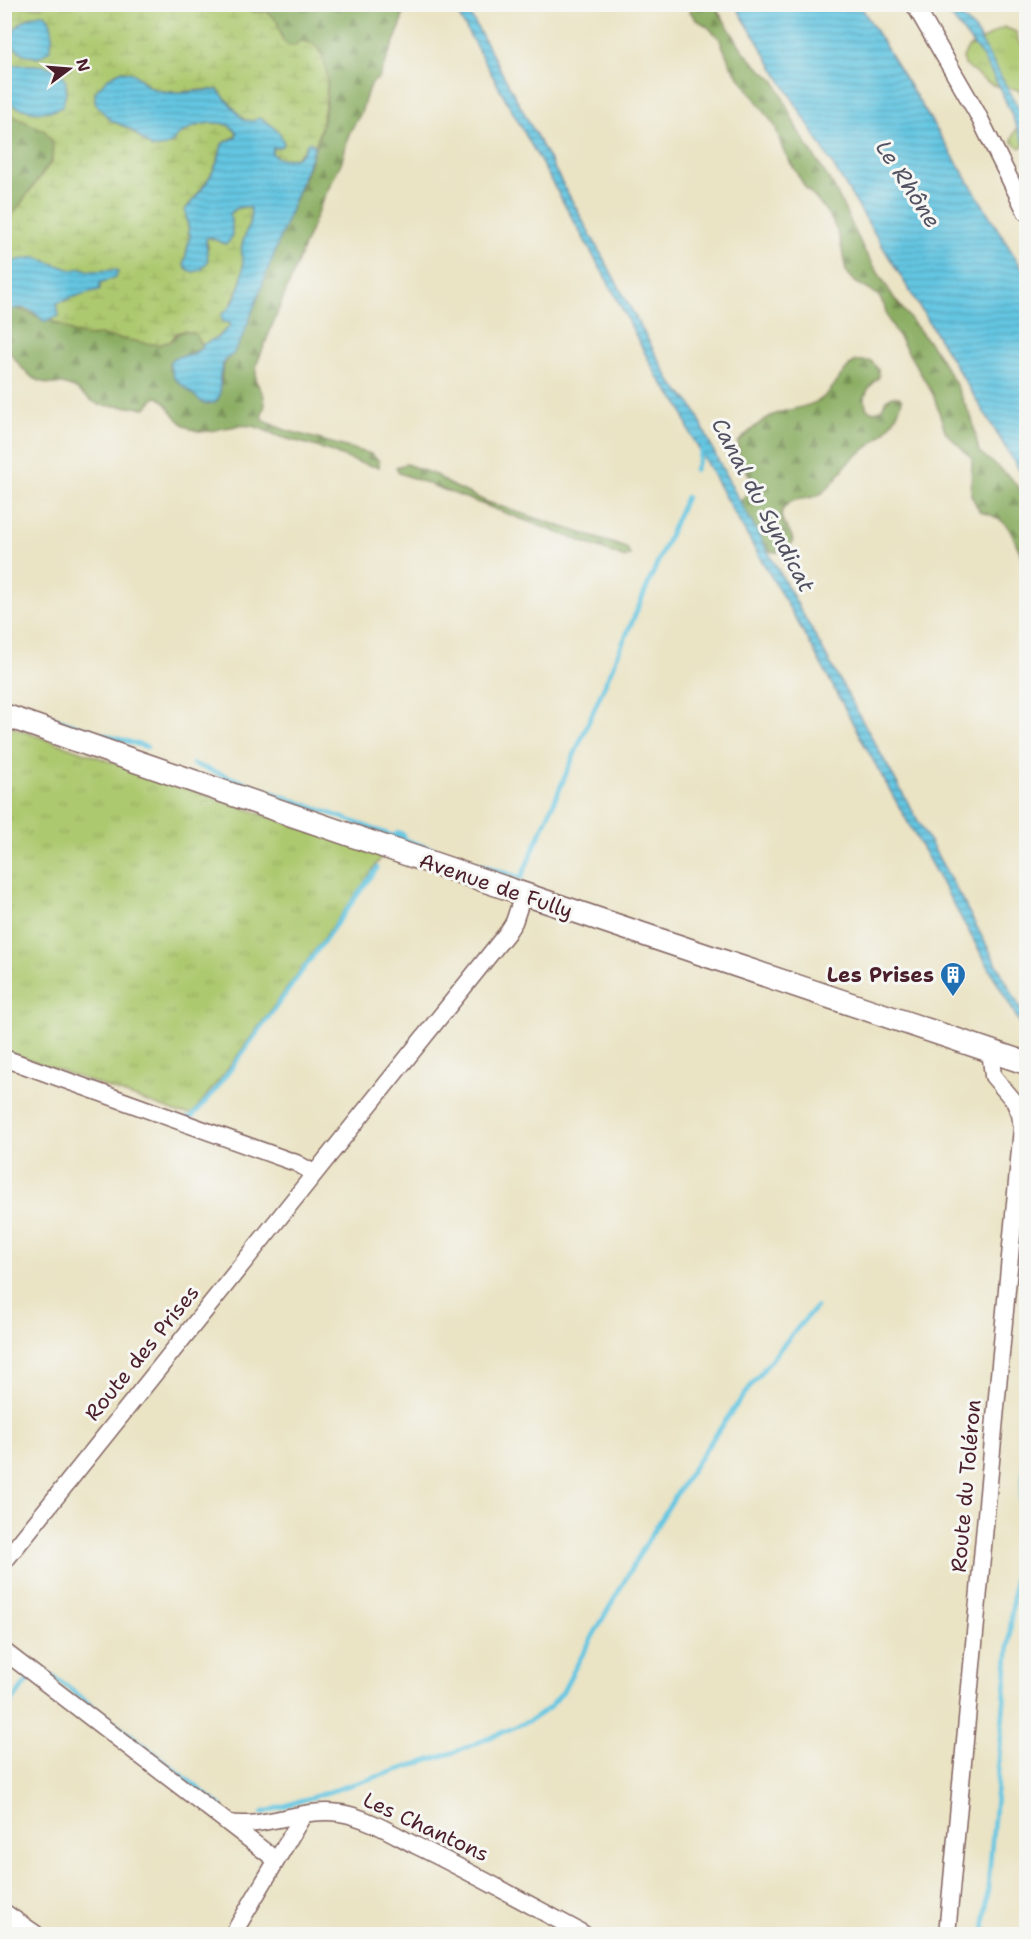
<svg xmlns="http://www.w3.org/2000/svg" width="1031" height="1939" viewBox="0 0 1031 1939" font-family="'Shantell Sans',sans-serif">
<style>
.grass{fill:url(#grass-tufts);stroke:#7c744d;stroke-width:1.5}
.forest{fill:url(#forest-firs);stroke:#6a6646;stroke-width:1.5}
.wetland{fill:url(#wetland-marsh);stroke:#7c744d;stroke-width:1.5}
.water{fill:url(#water-rules);stroke:#577286;stroke-width:1.5}
.lines{fill:none;stroke-linecap:round;stroke-linejoin:round}
.stream{stroke:#64c6e2;stroke-width:4.5}
.canal{stroke:#64c6e2;stroke-width:15}
.minor-casing{stroke:#826461;stroke-width:19}
.secondary-casing{stroke:#826461;stroke-width:25}
.minor{stroke:#fff;stroke-width:16}
.secondary{stroke:#fff;stroke-width:22}
.labels{text-anchor:middle;dominant-baseline:central;stroke-width:6;stroke-linejoin:round;paint-order:stroke}
.street-label{font-size:21px;fill:#4a1f2b;stroke:#f6f6f2}
.poi-label{font-size:21px;font-weight:bold;fill:#4a1f2b;stroke:#f6f6f2;text-anchor:end}
.water-label{font-size:22px;font-style:italic;fill:#525162;stroke:#f6f6f2}
</style>
<defs>
<pattern id="grass-tufts" width="24" height="20" patternUnits="userSpaceOnUse" patternTransform="scale(1.5)"><rect width="24" height="20" fill="#adc96f"/><path d="M3 7l-1-3M5 7V3M7 7l1-3M15 17l-1-3M17 17v-4M19 17l1-3" fill="none" stroke="#96ac60"/></pattern>
<pattern id="forest-firs" width="22" height="20" patternUnits="userSpaceOnUse" patternTransform="scale(1.5)"><rect width="22" height="20" fill="#8aad62"/><path d="M5 1l3.5 6h-7zM16 11l3.5 6h-7z" fill="#738c51"/></pattern>
<pattern id="wetland-marsh" width="20" height="14" patternUnits="userSpaceOnUse" patternTransform="scale(1.5)"><rect width="20" height="14" fill="#adc96f"/><path d="M1 5h8M5 5V1M11 12h8M15 12V8" fill="none" stroke="#96ac60"/></pattern>
<pattern id="water-rules" width="6" height="5" patternUnits="userSpaceOnUse" patternTransform="scale(1.5)"><rect width="6" height="5" fill="#64c6e2"/><path d="M0 2.5h6" fill="none" stroke="#54a0b7"/></pattern>
</defs>
<rect width="100%" height="100%" fill="#f6f6f2"/>
<filter id="ink" filterUnits="userSpaceOnUse"><feTurbulence type="fractalNoise" baseFrequency=".0167" numOctaves="2"/><feDisplacementMap in="SourceGraphic" scale="12" xChannelSelector="R" yChannelSelector="G"/><feConvolveMatrix kernelMatrix="1 2 1 2 8 2 1 2 1" color-interpolation-filters="sRGB"/></filter>
<filter id="wash" filterUnits="userSpaceOnUse"><feTurbulence type="fractalNoise" baseFrequency=".008" numOctaves="4" result="noise"/><feDisplacementMap in="SourceGraphic" scale="24" xChannelSelector="R" yChannelSelector="G"/><feGaussianBlur stdDeviation="1.35" result="paint"/><feColorMatrix in="noise" values="0 0 0 0 0 0 0 0 0 0 0 0 0 0 0 0 0 1.4 0 .05"/><feComposite in="paint" operator="in"/></filter>
<g filter="url(#wash)">
<rect width="100%" height="100%" fill="#eae3c4"/>
<!-- grass -->
<path class="grass" d="M 1004,27 L 1016,32 L 1019,42 L 1026,47 L 1026,142 L 1020,148 L 1012,141 C 1014,128 1025,119 1025,105 C 1025,82 1005,90 993,85 C 983,81 973,71 965,65 L 963,57 L 968,48 Z
M 5,725 L 382,856 L 362,886 L 227,1070 L 192,1114 L 179,1113 L 5,1051 Z"/>
<!-- forest -->
<path class="forest" d="M 240,5 L 404,5 L 401,25 L 379,78 L 372,83 L 367,93 L 361,113 L 349,134 L 342,161 L 321,204 L 256,366 L 256,381 L 264,396 L 265,405 L 262,414 L 264,421 L 285,430 L 371,454 L 379,461 L 379,467 C 357,465 338,453 317,447 C 305,443 293,441 281,437 C 271,434 261,427 251,426 C 231,422 210,437 191,429 C 174,421 172,407 159,397 L 154,398 L 146,408 L 99,405 L 86,397 L 75,388 L 62,384 L 48,384 L 33,378 L 22,368 L 5,346 L 4,304 L 57,323 L 75,333 L 86,336 L 100,335 L 158,345 L 184,331 L 195,333 L 202,348 C 191,354 180,356 169,363 L 174,378 L 189,390 L 221,385 C 219,360 235,354 244,332 C 255,305 264,277 274,250 C 292,203 329,134 327,84 C 327,77 324,69 323,62 L 295,46 L 289,46 L 283,41 L 277,21 L 267,12 L 253,12 Z
M 686,5 L 714,5 L 742,49 L 755,64 L 775,81 L 798,131 L 834,187 L 865,252 L 894,298 L 937,353 L 954,381 L 972,419 L 979,452 C 994,464 1024,484 1026,504 C 1029,523 1027,543 1026,562 C 1009,537 1016,520 980,512 L 971,495 L 972,458 L 946,433 L 933,394 L 888,319 L 884,305 L 878,295 L 855,282 L 846,271 L 840,239 L 833,222 L 823,207 L 805,187 L 783,150 L 775,126 L 731,66 L 719,38 L 707,26 L 695,19 Z
M 5,112 L 45,131 L 53,144 L 52,160 L 5,226 Z
M 856,361 L 871,361 L 878,369 L 879,377 C 869,387 861,395 867,409 L 874,412 L 881,410 L 886,400 L 893,396 L 899,397 L 902,400 C 897,421 881,438 864,450 C 861,453 856,455 853,458 C 841,468 833,487 819,495 C 809,500 793,497 785,506 C 770,523 807,537 786,549 C 782,551 778,553 773,552 C 766,551 760,544 754,540 C 742,530 733,515 742,500 C 746,493 752,490 753,481 L 739,459 L 738,442 C 749,432 762,419 776,414 C 790,408 809,408 821,399 C 836,389 840,370 856,361 Z
M 406,464 L 438,476 L 449,484 L 487,502 L 627,548 L 630,555 L 625,558 L 399,473 L 396,467 Z"/>
<!-- wetland -->
<path class="wetland" d="M 51,4 L 240,5 L 253,12 L 267,12 L 277,21 L 283,41 L 289,46 L 295,46 L 300,41 C 306,42 313,42 317,48 C 336,70 323,122 315,146 L 310,142 C 299,158 296,160 277,158 L 272,153 L 273,148 L 253,121 L 244,120 L 218,90 C 184,88 161,103 134,74 L 110,120 L 130,129 L 152,148 C 157,147 166,147 170,144 C 174,142 177,137 180,134 C 195,124 225,115 237,133 L 236,136 L 222,144 C 218,170 202,190 185,210 L 190,236 L 184,264 L 208,247 L 206,239 L 208,237 L 226,244 L 232,235 L 230,214 C 235,208 242,206 250,207 L 251,213 L 242,253 L 244,261 L 243,276 L 230,308 L 221,315 L 230,326 C 221,334 214,341 202,345 L 195,333 L 184,331 L 176,333 L 171,341 L 158,345 L 100,335 L 86,336 L 75,333 L 57,323 L 5,304 L 4,226 L 52,161 L 53,144 L 45,131 L 5,112 L 4,20 L 7,5 L 36,7 Z"/>
<!-- water -->
<path class="water" d="M 453,5 L 465,5 L 671,382 L 690,403 L 696,412 L 712,448 L 732,487 L 965,905 L 1026,1019 L 1026,1034 L 863,742 L 807,638 L 731,508 L 690,433 L 681,408 L 657,376 L 609,284 Z
M 735,5 L 860,5 L 1026,275 L 1026,481 Z
M 942,5 L 949,5 L 975,30 L 1023,116 L 1026,129 L 1026,148 L 999,86 L 982,56 Z
M 39,14 L 45,14 C 55,23 53,38 50,50 L 38,58 C 0,51 4,26 39,14 Z
M 5,65 C 38,65 80,59 62,107 C 44,116 22,111 5,101 Z
M 120,71 C 124,72 131,72 134,74 C 143,79 143,86 157,90 C 177,96 198,89 218,90 L 244,120 L 253,121 L 259,118 C 270,123 281,132 284,144 L 279,148 L 273,148 L 272,153 L 277,158 C 291,160 303,159 307,143 L 310,142 L 315,146 L 243,336 L 233,354 L 224,361 L 220,375 L 220,396 L 215,403 L 204,404 L 174,378 L 169,363 L 173,358 L 194,353 L 202,348 L 202,345 L 218,337 L 230,326 L 230,323 L 223,322 L 221,315 C 236,305 243,282 243,264 C 243,257 240,251 242,245 C 245,233 253,220 250,208 C 242,205 235,208 230,214 C 231,224 236,238 226,244 L 209,237 L 206,239 L 208,261 L 201,270 L 193,272 L 187,269 L 184,264 L 190,236 L 185,210 C 202,190 218,170 222,144 L 236,137 L 237,133 C 225,115 195,124 180,134 C 176,137 174,142 170,144 C 165,148 158,147 152,148 L 130,129 L 110,120 L 95,103 L 95,92 L 107,79 Z
M 35,257 L 71,270 L 82,268 L 90,271 L 116,270 L 118,272 L 116,277 L 100,283 L 100,290 L 86,293 L 57,303 L 59,316 L 44,322 C 34,310 23,304 7,311 L 5,309 L 5,270 L 9,262 Z"/>
<g class="lines">
<!-- stream -->
<path class="stream" d="M 695,470 L 703,447
M 4,700 L 98,733 L 147,747
M 193,764 L 399,838 L 521,878 L 686,497
M 188,1118 L 190,1119 L 214,1092 L 377,868
M 42,1671 L 47,1672 L 130,1734 L 222,1807
M 4,1713 L 29,1678
M 262,1813 L 452,1753 L 489,1738 L 531,1720 L 549,1708 L 562,1693 C 579,1659 598,1627 617,1594 C 674,1493 738,1393 816,1307
M 4,1925 L 17,1934
M 984,1934 L 1026,1447"/>
<!-- canal -->
<path class="canal" d="M 398,839 L 399,838"/>
</g>
</g>
<g filter="url(#ink)">
<g class="lines">
<defs>
<path id="minor" d="M 914,4 L 977,113 L 1026,212
M 4,1058 L 296,1163 L 314,1173
M 4,1562 L 507,933 L 514,922 L 523,895
M 4,1651 L 228,1823 C 266,1829 302,1807 340,1813 C 366,1817 392,1833 415,1845 C 473,1873 528,1904 584,1934
M 228,1823 L 276,1860
M 4,1912 L 36,1934
M 233,1934 L 304,1814
M 947,1934 L 1022,1128 L 1020,1114 L 1014,1101 L 993,1076 L 990,1050"/>
<path id="secondary" d="M 4,715 C 344,835 685,948 1026,1063"/>
</defs>
<!-- minor casing -->
<use href="#minor" class="minor-casing"/>
<!-- secondary casing -->
<use href="#secondary" class="secondary-casing"/>
<!-- minor -->
<use href="#minor" class="minor"/>
<!-- secondary -->
<use href="#secondary" class="secondary"/>
</g>
</g>
<!-- icons -->
<defs>
<symbol id="building-pin" viewBox="-11 -11 22 30"><path d="M0 17L-7.5 6A9.5 9.5 0 1 1 7.5 6Z" fill="#1f6fb2" stroke="#f6f6f2"/><path d="M-4-6H4V6H1V3H-1V6H-4ZM-2.5-4.3h1.7v1.8h-1.7ZM.8-4.3h1.7v1.8H.8ZM-2.5-1h1.7V.8h-1.7ZM.8-1h1.7V.8H.8Z" fill="#fff"/></symbol>
</defs>
<g fill-rule="evenodd">
<use href="#building-pin" x="938" y="960" width="30" height="40"/>
</g>
<g class="labels">
<!-- street labels -->
<g class="street-label">
<text transform="translate(496 886) rotate(19)">Avenue de Fully</text>
<text transform="translate(142 1353) rotate(-51)">Route des Prises</text>
<text transform="translate(966 1486) rotate(-85)">Route du Toléron</text>
<text transform="translate(426 1827) rotate(25)">Les Chantons</text>
</g>
<!-- poi labels -->
<g class="poi-label">
<text x="934" y="975">Les Prises</text>
</g>
<!-- water labels -->
<g class="water-label">
<text transform="translate(908 184) rotate(57)">Le Rhône</text>
<text transform="translate(763 505) rotate(62)">Canal du Syndicat</text>
</g>
</g>
<!-- margin -->
<rect width="1031" height="1939" fill="none" stroke="#f6f6f2" stroke-width="24"/>
<!-- north arrow -->
<g transform="translate(69 69) rotate(74)" stroke="#f6f6f2" stroke-width="4.5" paint-order="stroke">
<path d="M0-4.5L10 22L0 15L-10 22Z" fill="#4a1f2b"/>
<text y="-9" font-size="16" font-weight="bold" text-anchor="middle" fill="#4a1f2b">N</text>
</g>
</svg>
